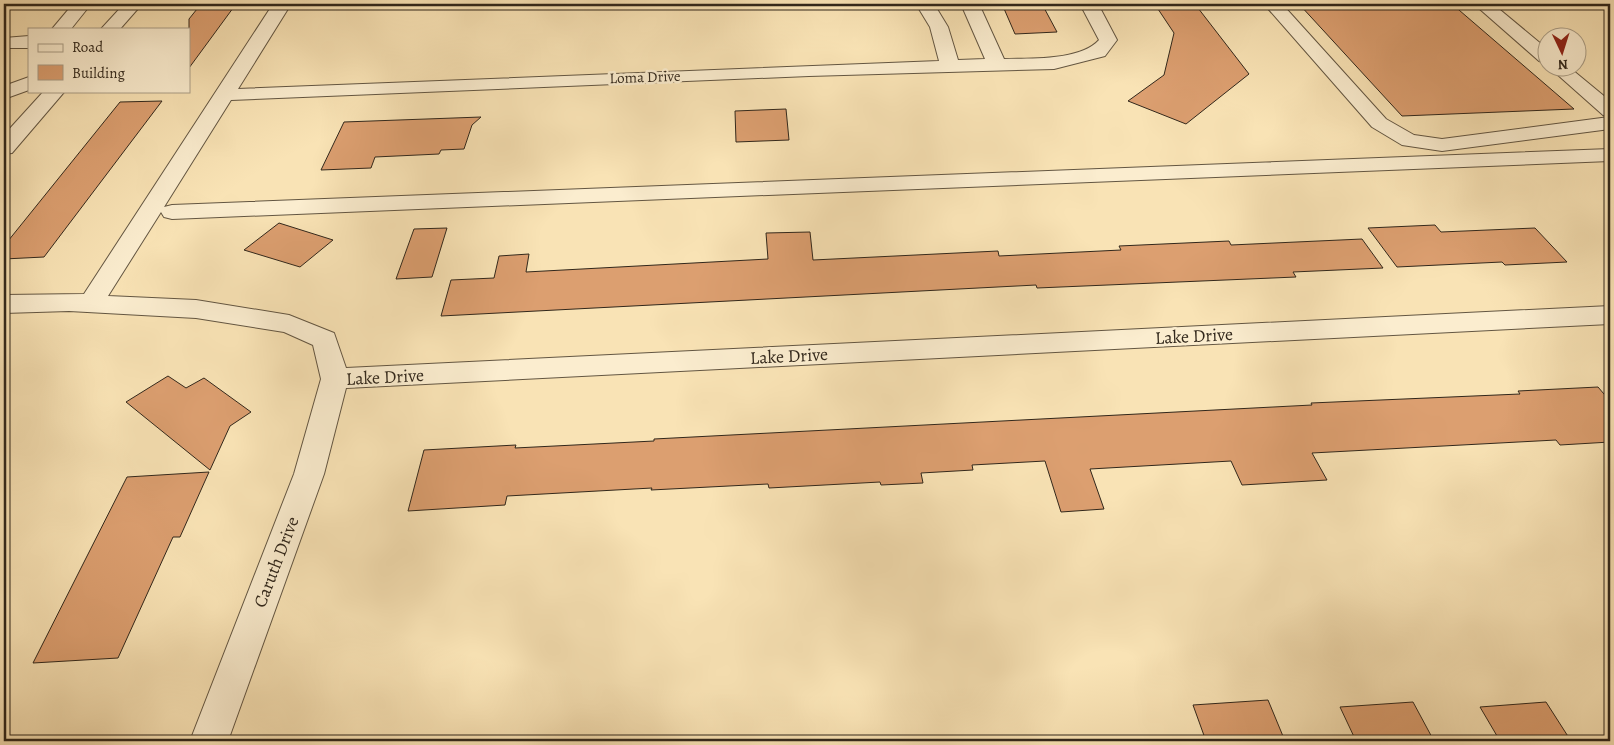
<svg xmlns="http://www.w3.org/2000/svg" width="1614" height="745" viewBox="0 0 1614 745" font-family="Alegreya,serif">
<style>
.building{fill:#dc9f70;stroke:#31271b}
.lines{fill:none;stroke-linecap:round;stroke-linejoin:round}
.minor-casing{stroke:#635642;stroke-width:2}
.minor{fill:#fbedcf;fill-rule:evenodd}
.labels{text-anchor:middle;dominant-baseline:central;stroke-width:5;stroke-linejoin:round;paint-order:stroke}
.far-street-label{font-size:15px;fill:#31271b;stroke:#fbedcf}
.street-label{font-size:18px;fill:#31271b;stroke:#fbedcf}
</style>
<rect width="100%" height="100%" fill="#f9e3b5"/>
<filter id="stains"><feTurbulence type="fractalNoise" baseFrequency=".004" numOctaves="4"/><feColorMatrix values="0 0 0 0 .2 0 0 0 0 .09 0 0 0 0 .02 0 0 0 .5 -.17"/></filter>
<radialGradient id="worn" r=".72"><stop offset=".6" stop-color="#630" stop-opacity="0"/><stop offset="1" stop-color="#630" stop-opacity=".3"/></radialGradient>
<!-- building -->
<path class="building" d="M 201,4 L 236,4 L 189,68 L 189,19 Z
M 1002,4 L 1042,4 L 1057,32 L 1015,34 Z
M 1299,4 L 1452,4 L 1574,109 L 1402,116 Z
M 1198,8 L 1249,74 L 1186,124 L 1128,101 L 1164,75 L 1174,33 L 1158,9 Z
M 162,101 L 44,257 L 4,259 L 4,246 L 120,102 Z
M 786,109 L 789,140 L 736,142 L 735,111 Z
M 481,117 L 472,125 L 464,149 L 441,150 L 439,154 L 375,157 L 371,168 L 321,170 L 344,122 Z
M 279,223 L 333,240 L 300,267 L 244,250 Z
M 1435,225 L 1441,232 L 1535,228 L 1567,262 L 1505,265 L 1502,262 L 1397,267 L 1368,228 Z
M 447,228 L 432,277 L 396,279 L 414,229 Z
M 810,232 L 813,260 L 998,251 L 999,256 L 1121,250 L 1119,246 L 1229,241 L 1231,245 L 1362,239 L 1383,268 L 1293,272 L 1296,277 L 1037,288 L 1036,285 L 441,316 L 451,280 L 494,278 L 499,256 L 529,254 L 526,272 L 768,259 L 766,233 Z
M 168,376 L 186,388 L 204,378 L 251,412 L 230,426 L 210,470 L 126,402 Z
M 1598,387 L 1610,401 L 1610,442 L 1560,445 L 1556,440 L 1312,453 L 1327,480 L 1242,485 L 1231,461 L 1090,469 L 1104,509 L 1061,512 L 1045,461 L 972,465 L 973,470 L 921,473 L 923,483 L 881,485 L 880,482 L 769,488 L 768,484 L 651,490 L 652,488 L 507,496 L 505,505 L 408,511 L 424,450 L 516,445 L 515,448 L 654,441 L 654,439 L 1312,405 L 1311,403 L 1520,394 L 1518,391 Z
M 209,472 L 180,537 L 173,537 L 118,658 L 33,663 L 127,477 Z
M 1268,700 L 1285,741 L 1206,741 L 1193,705 Z
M 1413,702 L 1434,741 L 1356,741 L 1340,707 Z
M 1546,702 L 1571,741 L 1500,741 L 1480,707 Z"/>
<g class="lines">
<defs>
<path id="minor" d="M 73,4 L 91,4 L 71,29 L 52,29 Z
M 124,4 L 142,4 L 120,29 L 101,29 Z
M 273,4 L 291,4 L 238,89 L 939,61 L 930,27 L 916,4 L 934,4 L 948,27 L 958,60 L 985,59 L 961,4 L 979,4 L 1004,59 C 1031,58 1080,61 1099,40 L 1080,4 L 1098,4 L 1117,40 L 1105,56 L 1054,69 L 809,76 L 231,100 L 164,207 L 172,205 L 1610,149 L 1610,161 L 172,219 L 164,217 L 161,212 L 108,296 L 196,300 L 289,315 L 334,333 L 346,368 L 1610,306 L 1610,324 L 346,388 L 324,474 L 228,741 L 190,741 L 294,474 L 321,379 L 313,345 L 284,332 L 196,318 L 69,311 L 4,313 L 4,295 L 84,294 Z
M 1264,4 L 1282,4 L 1386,119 L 1414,135 L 1442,139 L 1609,117 L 1603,115 L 1550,68 L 1570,68 L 1610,101 L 1610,129 L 1442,151 L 1402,145 L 1372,127 Z
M 1474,4 L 1493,4 L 1546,48 L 1546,63 L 1539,61 Z
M 29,36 L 29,48 L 4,48 L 4,38 Z
M 29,77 L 29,90 L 4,99 L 4,86 Z
M 44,91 L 65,91 L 12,153 L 4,154 L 4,135 Z"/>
</defs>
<!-- minor casing -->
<use href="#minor" class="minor-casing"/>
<!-- minor -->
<use href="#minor" class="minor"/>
</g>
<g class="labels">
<!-- far-street labels -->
<g class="far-street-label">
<text transform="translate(645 77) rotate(-2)">Loma Drive</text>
</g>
<!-- street labels -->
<g class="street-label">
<text transform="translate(1194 336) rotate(-3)">Lake Drive</text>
<text transform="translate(789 356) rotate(-3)">Lake Drive</text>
<text transform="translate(385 377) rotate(-3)">Lake Drive</text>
<text transform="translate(276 562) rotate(-69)">Caruth Drive</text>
</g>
</g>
<!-- margin -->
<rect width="1614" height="745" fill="none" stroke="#f9e3b5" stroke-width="20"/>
<rect x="5" y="5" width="1604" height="735" fill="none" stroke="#31271b" stroke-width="2.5"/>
<rect x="10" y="10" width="1594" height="725" fill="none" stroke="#31271b"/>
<!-- legend -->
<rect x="28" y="28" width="162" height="65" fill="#fbedcf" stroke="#aa9e87"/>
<rect x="38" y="44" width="25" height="8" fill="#fbedcf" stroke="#aa9e87"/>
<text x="72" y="52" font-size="15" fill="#31271b">Road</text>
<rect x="38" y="65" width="25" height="15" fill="#dc9f70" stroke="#aa9e87"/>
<text x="72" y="78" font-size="15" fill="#31271b">Building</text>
<!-- north arrow -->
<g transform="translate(1562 52) rotate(176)"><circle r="24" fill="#fbedcf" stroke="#aa9e87"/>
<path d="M0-4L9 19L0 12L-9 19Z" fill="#8f2418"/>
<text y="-8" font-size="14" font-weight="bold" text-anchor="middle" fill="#31271b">N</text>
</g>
<rect width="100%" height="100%" filter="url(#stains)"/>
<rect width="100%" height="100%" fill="url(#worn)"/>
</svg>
